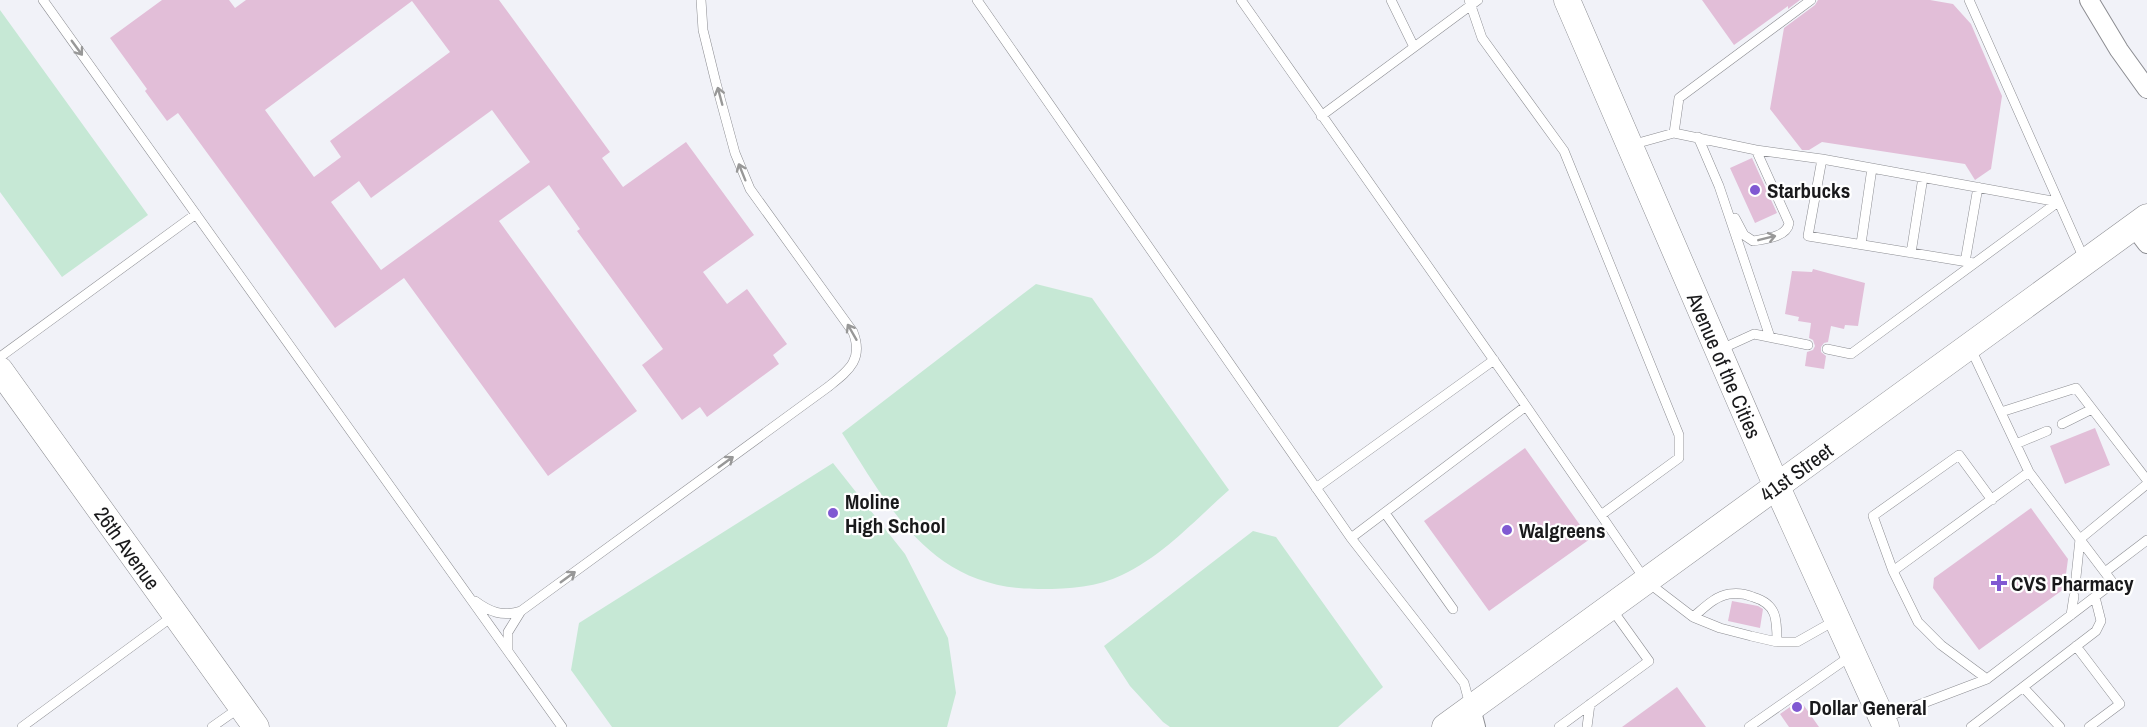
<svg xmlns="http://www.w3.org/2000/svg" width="2147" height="727" viewBox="0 0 2147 727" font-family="'Archivo Narrow',sans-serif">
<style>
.pitch{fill:#c6e8d5}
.building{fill:#e2bed8;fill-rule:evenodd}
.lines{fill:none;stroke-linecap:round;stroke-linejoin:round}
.lane-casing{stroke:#8c8d92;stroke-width:10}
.street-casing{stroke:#8c8d92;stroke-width:20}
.secondary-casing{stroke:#8c8d92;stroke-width:27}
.lane{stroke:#fff;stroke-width:9}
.street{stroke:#fff;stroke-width:18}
.secondary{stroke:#fff;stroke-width:26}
.oneway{stroke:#989898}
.poi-dot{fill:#8059d2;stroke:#fff;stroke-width:2}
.labels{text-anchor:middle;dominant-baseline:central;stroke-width:4.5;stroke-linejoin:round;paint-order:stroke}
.poi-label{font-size:21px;font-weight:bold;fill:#19191b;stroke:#fff;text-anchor:start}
.street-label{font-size:21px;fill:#19191b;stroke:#fff}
</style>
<rect width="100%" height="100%" fill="#f1f2f8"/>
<!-- pitch -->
<path class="pitch" d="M 0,10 L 148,215 L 62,277 L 0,192 Z
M 1036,284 L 1092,298 L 1229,490 C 1196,519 1163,556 1122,575 C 1098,587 1069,589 1042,589 C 934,591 893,514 842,433 Z
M 833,463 L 905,554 L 948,638 L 956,693 L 947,727 L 612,727 L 571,670 L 579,623 Z
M 1253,531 L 1276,537 L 1383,687 L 1338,727 L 1170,727 L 1163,722 L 1130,686 L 1104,646 Z"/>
<!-- building -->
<path class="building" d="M 162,0 L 229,0 L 235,8 L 246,0 L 499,0 L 610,152 L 602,158 L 623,187 L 686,142 L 754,235 L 703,272 L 727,304 L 747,289 L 787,344 L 773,355 L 779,364 L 707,417 L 700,407 L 682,420 L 642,365 L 663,349 L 577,231 L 580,229 L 549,185 L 499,221 L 637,411 L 548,476 L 404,278 L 335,328 L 178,113 L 167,121 L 145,91 L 147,89 L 110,38 ZM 412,1 L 450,52 L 330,141 L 341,157 L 314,177 L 265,110 ZM 492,110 L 530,162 L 381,270 L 331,202 L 359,181 L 371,198 Z
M 1702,0 L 1800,0 L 1788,9 L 1788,6 L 1734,45 Z
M 1818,0 L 1930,0 L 1953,4 L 1971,24 L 2002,96 L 1991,169 L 1975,180 L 1965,164 L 1822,142 L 1809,150 L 1802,150 L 1770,109 L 1784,28 L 1815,5 Z
M 1752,158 L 1777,213 L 1755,223 L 1730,168 Z
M 1813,269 L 1865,283 L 1858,326 L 1845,325 L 1844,329 L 1831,326 L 1828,342 L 1824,343 L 1821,347 L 1821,352 L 1826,356 L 1824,369 L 1805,366 L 1807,352 L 1813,350 L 1815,346 L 1813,340 L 1809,338 L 1811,323 L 1798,321 L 1799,317 L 1785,314 L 1792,271 L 1812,272 Z
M 2095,428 L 2110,465 L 2065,484 L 2050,446 Z
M 1525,448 L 1590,539 L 1489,611 L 1424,521 Z
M 2031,508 L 2068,559 L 2064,589 L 1979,650 L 1933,588 L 1934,578 Z
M 1732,601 L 1758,606 L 1763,609 L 1760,628 L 1728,621 Z
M 1677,687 L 1706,727 L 1622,727 Z
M 1800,700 L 1819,727 L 1789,727 L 1780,714 Z"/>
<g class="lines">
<defs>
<path id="lane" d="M 43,0 L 562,727
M 977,0 L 1351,538 L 1464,683 L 1470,705
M 1241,0 L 1526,406
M 1391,0 L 1414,47
M 1469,0 L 1482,38 L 1564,151 L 1679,435 L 1679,458 L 1601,515 L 1646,581 L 1693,617 L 1720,628 L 1751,636 L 1777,642 L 1797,642 L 1836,620
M 1969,0 L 2085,261
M 1321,116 L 1478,0
M 1674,133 L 1756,150 L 1822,159 L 2058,202 L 1851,354 L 1827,349
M 1698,137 L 1719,186 L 1770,337
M 1631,145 L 1674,133 L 1679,98 L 1811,0
M 1822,159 L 1808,236 L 1974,263
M 1735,218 L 1744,235 L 1753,241 C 1765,239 1787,237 1789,223 L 1756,150
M 1861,244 L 1872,168
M 1911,253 L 1923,177
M 1965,262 L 1978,187
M 1970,347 L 2029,472
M 1719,350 L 1754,334 L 1808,345
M 0,357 L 196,214
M 2001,412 L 2076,388 L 2147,480
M 2062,424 L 2092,409
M 2016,444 L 2047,431
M 1316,488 L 1494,360
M 1385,513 L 1453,609
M 1351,538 L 1526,406 L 1601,515
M 1893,571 L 1873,516 L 1959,455 L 1992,500
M 2105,572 L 2147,540
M 2076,577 L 2080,539 L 2147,484
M 475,601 C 490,612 502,617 521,611
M 2071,615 L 2074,596
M 1693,617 C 1703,609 1715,596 1729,594 C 1736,593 1746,594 1753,597 C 1777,604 1777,619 1777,642
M 2076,646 L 2120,704 L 2089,727
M 508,651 L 508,632 L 521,611 L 828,387 C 848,371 864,360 853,332 L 750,189 L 735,153 L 716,83 L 703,30 L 701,0
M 2023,687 L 2060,727
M 1884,718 L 1987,679 L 2113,583 L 2029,472 L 1893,571 L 1918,622 L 1941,645 L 1987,679
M 22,727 L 173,616
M 212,727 L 239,708
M 1559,727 L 1649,661 L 1611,608
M 1587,727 L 1590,704
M 1749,727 L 1852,655
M 1971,727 L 2096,631 L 2101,621 L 2095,597"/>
<path id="street" d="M 2089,0 L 2119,50 L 2147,89
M 2134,227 L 2147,244
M 1471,708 L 1476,727"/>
<g id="secondary">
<path id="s1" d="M 1567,0 L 1777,487 L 1886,727"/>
<path id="s2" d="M 0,370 L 256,727"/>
<path id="s3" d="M 1445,727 L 2147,217"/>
</g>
</defs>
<!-- lane casing -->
<use href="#lane" class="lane-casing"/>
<!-- street casing -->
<use href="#street" class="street-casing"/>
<!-- secondary casing -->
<use href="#secondary" class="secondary-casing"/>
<!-- lane -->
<use href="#lane" class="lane"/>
<!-- street -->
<use href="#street" class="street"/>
<!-- secondary -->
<use href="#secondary" class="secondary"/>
</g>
<!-- one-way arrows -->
<defs><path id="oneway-shaft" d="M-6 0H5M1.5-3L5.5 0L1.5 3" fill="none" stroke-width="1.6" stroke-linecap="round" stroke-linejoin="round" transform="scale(1.5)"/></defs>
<g class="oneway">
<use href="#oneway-shaft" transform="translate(77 48) rotate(54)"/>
<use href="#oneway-shaft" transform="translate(720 96) rotate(-105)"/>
<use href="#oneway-shaft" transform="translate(742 172) rotate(-112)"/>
<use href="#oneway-shaft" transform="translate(1767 238) rotate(-14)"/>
<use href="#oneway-shaft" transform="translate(852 332) rotate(-120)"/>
<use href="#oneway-shaft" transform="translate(726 462) rotate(-36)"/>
<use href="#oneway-shaft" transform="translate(568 577) rotate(-36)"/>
</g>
<!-- markers -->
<g class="poi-dot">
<circle cx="1755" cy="190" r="6"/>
<circle cx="833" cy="513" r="6"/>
<circle cx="1507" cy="530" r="6"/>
<path d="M1996 574h6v6h6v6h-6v6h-6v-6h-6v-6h6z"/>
<circle cx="1797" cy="707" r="6"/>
</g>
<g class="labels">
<!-- poi labels -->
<g class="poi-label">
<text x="1767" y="190">Starbucks</text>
<text x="845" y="501">Moline<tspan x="845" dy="24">High School</tspan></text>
<text x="1519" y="530">Walgreens</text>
<text x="2011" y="583">CVS Pharmacy</text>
<text x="1809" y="707">Dollar General</text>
</g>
<!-- street labels -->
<g class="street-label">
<text stroke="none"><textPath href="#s1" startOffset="398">Avenue of the Cities</textPath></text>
<text stroke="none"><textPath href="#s3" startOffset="434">41st Street</textPath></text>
<text stroke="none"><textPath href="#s2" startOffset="219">26th Avenue</textPath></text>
</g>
</g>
</svg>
